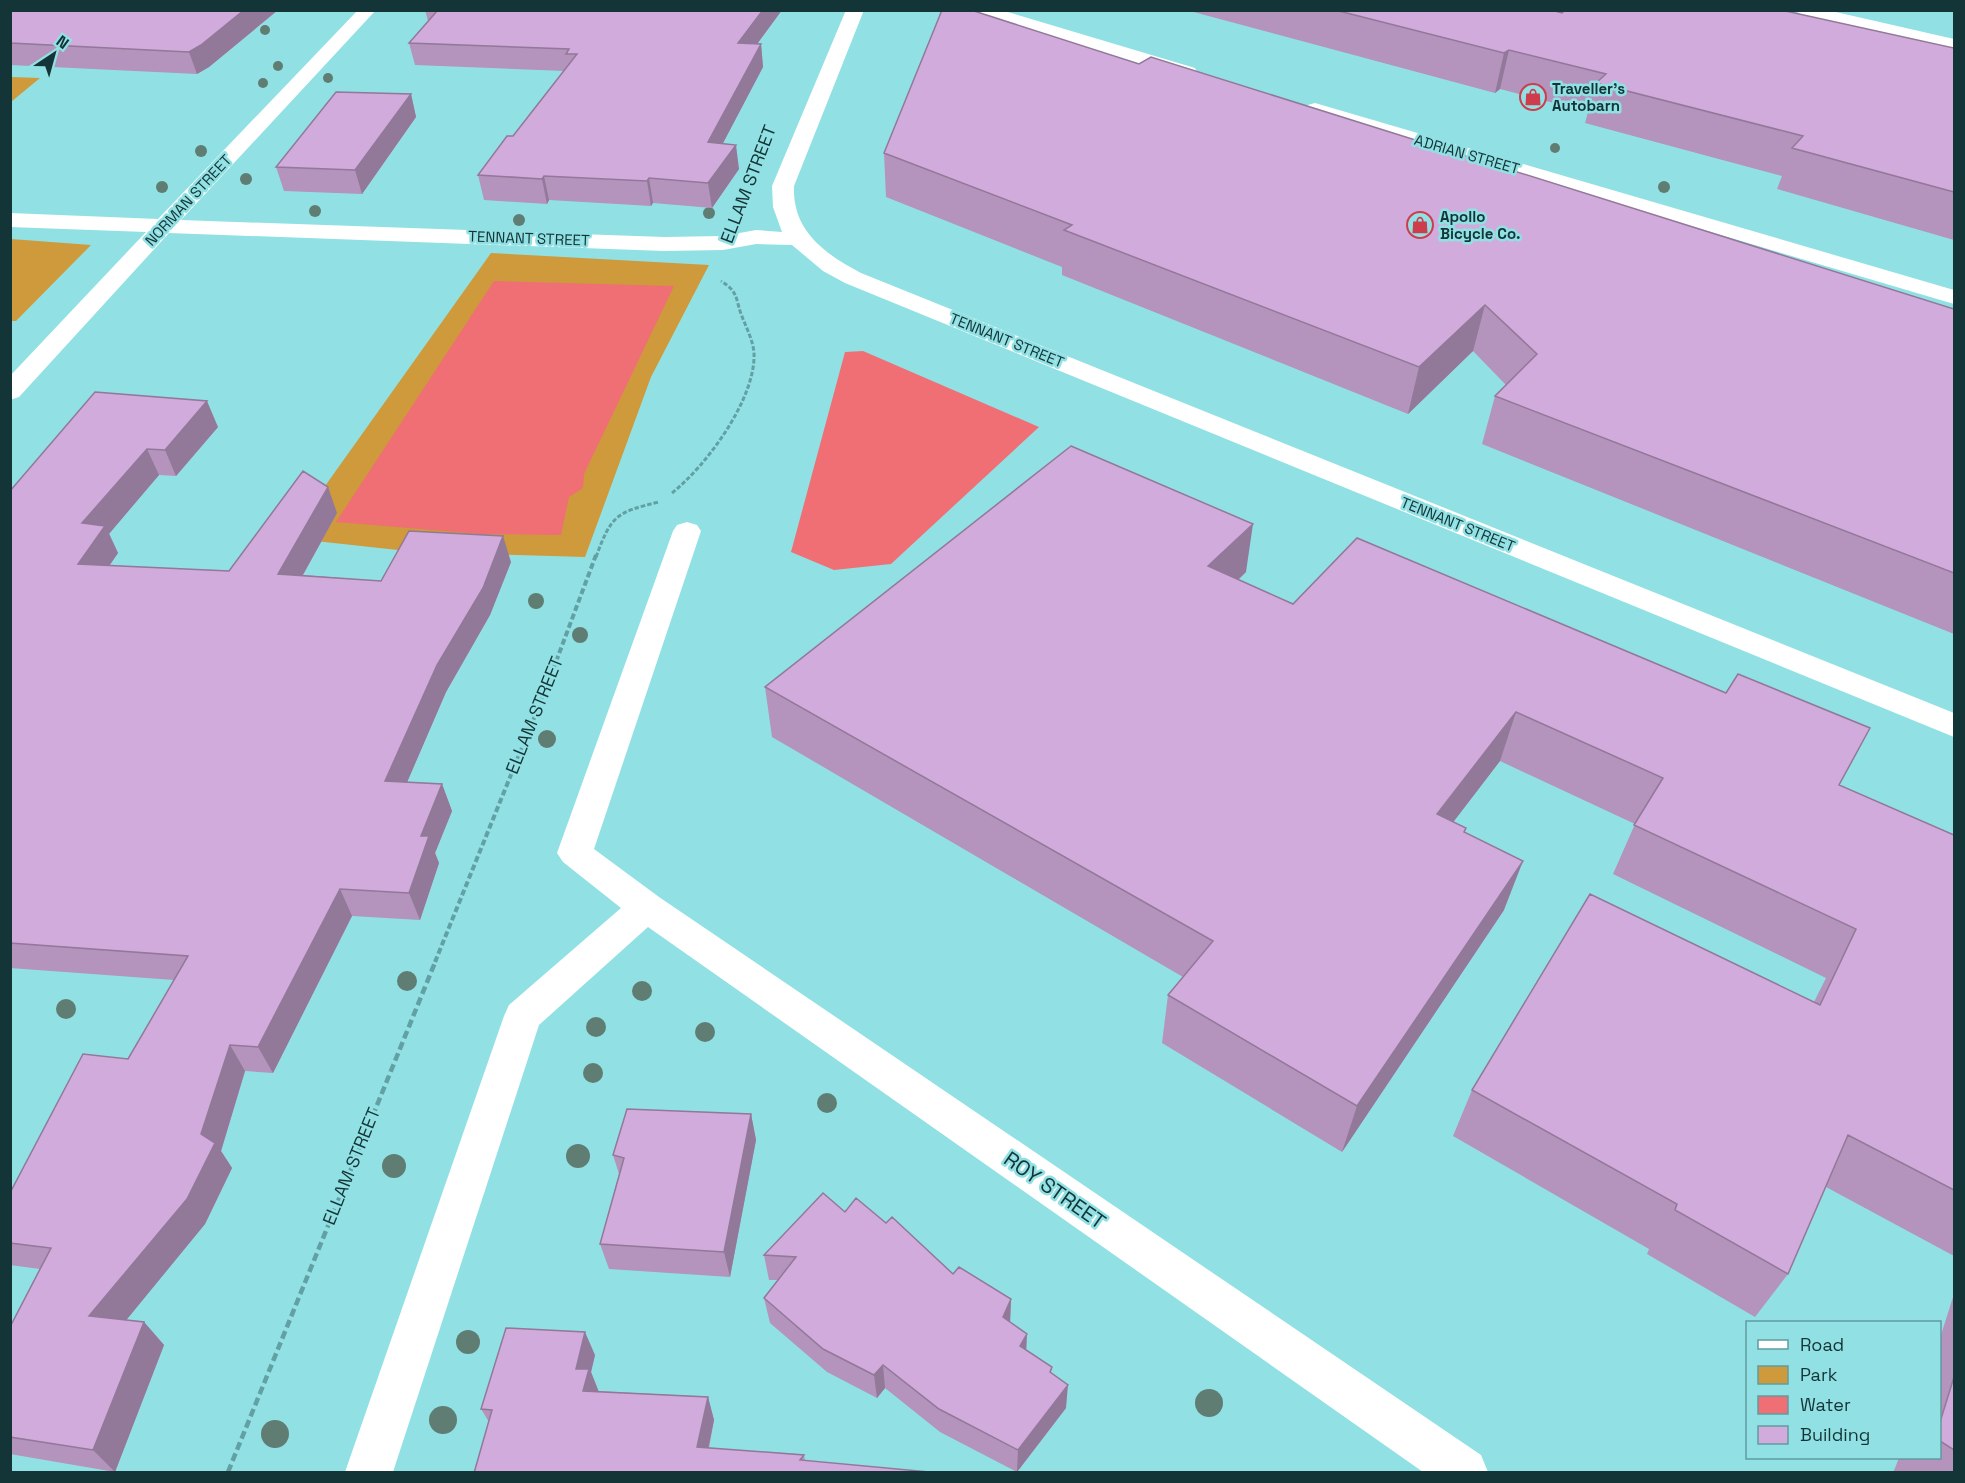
<svg xmlns="http://www.w3.org/2000/svg" width="1965" height="1483" viewBox="0 0 1965 1483" font-family="'Space Grotesk',sans-serif">
<style>
.green{fill:#ce9a3b}
.water{fill:#ef6f74}
.lines{fill:none;stroke-linecap:round;stroke-linejoin:round}
.path-far2{stroke:#62a0a3;stroke-width:3;stroke-dasharray:4.5 2;stroke-linecap:butt}
.path-far1{stroke:#62a0a3;stroke-width:4;stroke-dasharray:6 3;stroke-linecap:butt}
.path{stroke:#62a0a3;stroke-width:4.5;stroke-dasharray:8 4;stroke-linecap:butt}
.street{fill:#fff;fill-rule:evenodd}
.primary{fill:#fff;fill-rule:evenodd}
.tree{fill:#607d73}
.wall{fill:#b493bc}
.shaded-wall{fill:#927899}
.building{fill:#d1abdb;stroke:#927899;stroke-width:1.5}
.labels{text-anchor:middle;dominant-baseline:central;stroke-width:5;stroke-linejoin:round;paint-order:stroke}
.far-poi-label{font-size:15px;font-weight:bold;fill:#143537;stroke:#91e1e4;text-anchor:start}
.far-street-label{font-size:15px;fill:#143537;stroke:#91e1e4}
.street-label{font-size:18px;fill:#143537;stroke:#91e1e4}
.near-street-label{font-size:21px;fill:#143537;stroke:#91e1e4}
</style>
<rect width="100%" height="100%" fill="#91e1e4"/>
<!-- green -->
<path class="green" d="M 11,77 L 40,78 L 11,102 Z
M 11,239 L 91,245 L 16,321 L 11,321 Z
M 491,253 L 709,265 L 651,377 L 585,557 L 416,552 L 288,538 Z"/>
<!-- water -->
<path class="water" d="M 494,281 L 674,286 L 584,474 L 583,488 L 569,497 L 561,535 L 481,534 L 336,522 Z
M 863,351 L 1039,427 L 891,564 L 834,570 L 791,552 L 845,352 Z"/>
<g class="lines">
<!-- path-far2 -->
<path class="path-far2" d="M 672,493 C 706,466 756,399 754,353 C 753,340 746,327 741,314 C 735,296 738,292 721,281
M 596,557 C 611,516 616,512 659,502"/>
<!-- path-far1 -->
<path class="path-far1" d="M 435,962 L 545,691 L 596,555"/>
<!-- path -->
<path class="path" d="M 228,1472 L 436,960"/>
<!-- street -->
<path class="street" d="M 358,10 L 376,10 L 181,220 L 664,237 L 723,236 L 756,230 L 782,232 L 773,207 L 772,186 L 846,10 L 864,10 L 794,186 C 792,231 825,254 861,273 L 1954,713 L 1954,737 L 845,283 L 823,271 L 792,245 L 756,244 L 723,250 L 664,251 L 169,233 L 19,397 L 10,400 L 10,376 L 146,232 L 10,227 L 10,213 L 158,219 Z
M 972,10 L 1001,10 L 1195,68 L 1197,72 L 1188,78 L 1181,76 L 974,14 Z
M 1315,103 L 1954,290 L 1954,304 L 1308,113 L 1305,109 L 1308,105 Z
M 687,522 L 697,525 L 701,531 L 594,849 L 659,897 L 1481,1455 L 1488,1472 L 1423,1472 L 648,927 L 539,1025 L 393,1472 L 345,1472 L 504,1016 L 509,1005 L 621,908 L 563,862 L 557,853 L 673,531 L 677,525 Z"/>
<!-- primary -->
<path class="primary" d="M 1794,10 L 1827,10 L 1954,39 L 1954,50 L 1802,15 Z"/>
</g>
<!-- trees -->
<g class="tree">
<circle cx="265" cy="30" r="5"/>
<circle cx="278" cy="66" r="5"/>
<circle cx="328" cy="78" r="5"/>
<circle cx="263" cy="83" r="5"/>
<circle cx="1555" cy="148" r="5"/>
<circle cx="201" cy="151" r="6"/>
<circle cx="246" cy="179" r="6"/>
<circle cx="162" cy="187" r="6"/>
<circle cx="1664" cy="187" r="6"/>
<circle cx="315" cy="211" r="6"/>
<circle cx="709" cy="213" r="6"/>
<circle cx="519" cy="220" r="6"/>
<circle cx="536" cy="601" r="8"/>
<circle cx="580" cy="635" r="8"/>
<circle cx="547" cy="739" r="9"/>
<circle cx="407" cy="981" r="10"/>
<circle cx="642" cy="991" r="10"/>
<circle cx="66" cy="1009" r="10"/>
<circle cx="596" cy="1027" r="10"/>
<circle cx="705" cy="1032" r="10"/>
<circle cx="593" cy="1073" r="10"/>
<circle cx="827" cy="1103" r="10"/>
<circle cx="578" cy="1156" r="12"/>
<circle cx="394" cy="1166" r="12"/>
<circle cx="468" cy="1342" r="12"/>
<circle cx="1209" cy="1403" r="14"/>
<circle cx="443" cy="1420" r="14"/>
<circle cx="275" cy="1434" r="14"/>
</g>
<!-- wall -->
<path class="wall" d="M 10,10 L 278,10 L 209,67 L 197,74 L 10,65 Z
M 425,10 L 782,10 L 757,44 L 761,44 L 763,67 L 723,143 L 739,169 L 712,208 L 653,203 L 651,206 L 549,200 L 547,204 L 484,200 L 478,175 L 513,136 L 564,71 L 415,65 L 409,43 L 428,21 Z
M 1186,10 L 1551,10 L 1562,13 L 1954,48 L 1954,240 L 1777,189 L 1782,176 L 1585,123 L 1588,112 L 1500,89 L 1495,93 Z
M 1139,64 L 1954,309 L 1954,634 L 1482,444 L 1495,396 L 1506,385 L 1473,351 L 1408,414 L 1062,275 L 1062,267 L 886,197 L 884,153 Z
M 411,94 L 416,117 L 362,194 L 284,191 L 276,167 Z
M 218,427 L 176,476 L 159,475 L 109,533 L 118,553 L 109,566 L 229,571 L 337,513 L 303,575 L 381,581 L 511,562 L 490,615 L 446,692 L 407,782 L 442,784 L 452,811 L 435,853 L 439,863 L 420,920 L 352,916 L 273,1073 L 245,1071 L 221,1151 L 232,1168 L 205,1224 L 126,1320 L 144,1322 L 164,1345 L 115,1472 L 10,1454 L 10,1327 L 40,1269 L 10,1265 L 10,1193 L 128,1059 L 174,980 L 10,968 L 10,491 Z
M 1246,572 L 1238,580 L 1293,604 L 1839,785 L 1954,835 L 1954,1256 L 1826,1187 L 1788,1274 L 1755,1317 L 1647,1254 L 1649,1249 L 1453,1136 L 1472,1090 L 1814,1002 L 1826,978 L 1613,874 L 1635,824 L 1500,761 L 1453,822 L 1466,828 L 1465,833 L 1504,910 L 1342,1152 L 1162,1043 L 1168,995 L 1183,977 L 772,737 L 765,687 Z
M 751,1114 L 756,1140 L 730,1277 L 609,1269 L 600,1244 L 619,1174 L 613,1155 Z
M 845,1212 L 886,1223 L 953,1274 L 1011,1299 L 1010,1323 L 1026,1350 L 1052,1367 L 1051,1373 L 1066,1408 L 1017,1472 L 940,1432 L 885,1388 L 877,1398 L 827,1372 L 770,1323 L 764,1298 L 778,1280 L 769,1280 L 764,1255 Z
M 1954,1294 L 1954,1473 L 1893,1473 L 1899,1458 L 1940,1458 L 1940,1338 Z
M 595,1355 L 591,1372 L 598,1391 L 708,1397 L 714,1420 L 709,1448 L 804,1455 L 805,1461 L 474,1473 L 489,1422 L 481,1409 Z"/>
<!-- shaded-wall -->
<path class="shaded-wall" d="M 244,10 L 278,10 L 209,67 L 197,74 L 189,52 Z
M 763,10 L 782,10 L 741,66 L 738,43 Z
M 761,44 L 763,67 L 711,166 L 708,142 Z
M 1509,50 L 1500,89 L 1495,93 L 1504,53 Z
M 411,94 L 416,117 L 362,194 L 355,170 Z
M 736,145 L 739,169 L 712,208 L 708,183 Z
M 544,176 L 549,200 L 547,204 L 542,179 Z
M 649,178 L 653,203 L 651,206 L 647,181 Z
M 1485,305 L 1473,351 L 1408,414 L 1419,367 Z
M 207,401 L 218,427 L 176,476 L 165,450 Z
M 147,449 L 159,475 L 109,534 L 118,553 L 92,591 L 78,564 L 82,523 Z
M 328,487 L 337,513 L 289,600 L 278,574 Z
M 1253,524 L 1246,572 L 1201,615 L 1208,566 Z
M 503,536 L 511,562 L 490,615 L 446,692 L 396,808 L 385,781 L 437,665 Z
M 1516,712 L 1500,761 L 1422,863 L 1437,814 Z
M 442,784 L 452,811 L 435,853 L 439,863 L 420,920 L 409,893 L 421,836 Z
M 1523,861 L 1504,910 L 1342,1152 L 1357,1106 Z
M 340,889 L 352,916 L 273,1073 L 258,1047 Z
M 230,1045 L 245,1071 L 221,1151 L 232,1168 L 205,1224 L 110,1340 L 89,1316 L 201,1134 Z
M 751,1114 L 756,1140 L 730,1277 L 724,1252 Z
M 1011,1299 L 1010,1323 L 1003,1317 Z
M 144,1322 L 164,1345 L 115,1472 L 93,1450 Z
M 585,1332 L 595,1355 L 591,1372 L 599,1392 L 593,1413 L 576,1369 Z
M 1027,1334 L 1026,1358 L 1020,1346 Z
M 883,1365 L 885,1388 L 877,1398 L 874,1375 Z
M 1068,1385 L 1066,1408 L 1017,1472 L 1018,1450 Z
M 708,1397 L 714,1420 L 704,1469 L 697,1447 Z"/>
<!-- building -->
<path class="building" d="M 10,10 L 244,10 L 201,45 L 189,52 L 10,43 Z
M 438,10 L 763,10 L 738,43 L 761,44 L 708,142 L 736,145 L 708,183 L 649,178 L 647,181 L 544,176 L 542,179 L 478,175 L 507,136 L 513,136 L 577,54 L 566,54 L 569,49 L 409,43 Z
M 942,10 L 971,10 L 1139,64 L 1151,57 L 1954,309 L 1954,573 L 1495,396 L 1537,354 L 1485,305 L 1419,367 L 1064,230 L 1072,225 L 884,153 Z
M 1335,10 L 1551,10 L 1562,13 L 1565,10 L 1781,10 L 1954,48 L 1954,192 L 1792,148 L 1803,136 L 1596,83 L 1606,74 L 1509,50 L 1504,53 Z
M 336,92 L 411,94 L 355,170 L 276,167 Z
M 95,392 L 207,401 L 165,450 L 147,449 L 82,523 L 105,526 L 78,564 L 229,571 L 303,471 L 328,487 L 278,574 L 381,581 L 409,531 L 503,536 L 483,588 L 437,665 L 385,781 L 442,784 L 421,836 L 429,836 L 409,893 L 340,889 L 258,1047 L 230,1045 L 201,1134 L 215,1143 L 187,1199 L 89,1316 L 144,1322 L 93,1450 L 10,1437 L 10,1327 L 51,1248 L 10,1243 L 10,1193 L 83,1054 L 128,1059 L 188,956 L 10,943 L 10,491 Z
M 1071,446 L 1253,524 L 1208,566 L 1293,604 L 1357,538 L 1726,693 L 1738,674 L 1870,728 L 1839,785 L 1954,835 L 1954,1190 L 1848,1135 L 1788,1274 L 1675,1210 L 1677,1204 L 1472,1090 L 1590,894 L 1820,1005 L 1856,929 L 1634,825 L 1663,778 L 1516,712 L 1437,814 L 1466,828 L 1464,832 L 1523,861 L 1357,1106 L 1168,995 L 1213,941 L 765,687 Z
M 627,1109 L 751,1114 L 724,1252 L 600,1244 L 624,1158 L 613,1155 Z
M 823,1193 L 845,1212 L 856,1198 L 886,1223 L 892,1217 L 953,1274 L 959,1267 L 1011,1299 L 1003,1317 L 1027,1334 L 1020,1346 L 1052,1367 L 1050,1372 L 1068,1385 L 1018,1450 L 939,1409 L 883,1365 L 874,1375 L 823,1349 L 764,1298 L 796,1257 L 764,1255 Z
M 506,1328 L 585,1332 L 576,1369 L 589,1369 L 583,1391 L 708,1397 L 697,1447 L 804,1455 L 800,1460 L 940,1473 L 474,1473 L 492,1410 L 481,1409 Z
M 1954,1377 L 1954,1450 L 1940,1441 L 1940,1422 Z"/>
<!-- icons -->
<defs>
<symbol id="shop-ring" viewBox="-11 -11 22 22"><circle r="9.5" fill="#91e1e4" stroke="#cd3d4b" stroke-width="1.5"/><path d="M-5-2.5h2.3a2.7 3.5 0 0 1 5.4 0H5L5.5 6h-11ZM-1.5-2.5h3a1.5 2.3 0 0 0-3 0Z" fill="#cd3d4b"/></symbol>
</defs>
<g fill-rule="evenodd">
<use href="#shop-ring" x="1518" y="82" width="30" height="30"/>
<use href="#shop-ring" x="1405" y="210" width="30" height="30"/>
</g>
<g class="labels">
<!-- far-poi labels -->
<g class="far-poi-label">
<text x="1552" y="88">Traveller's<tspan x="1552" dy="17">Autobarn</tspan></text>
<text x="1440" y="216">Apollo<tspan x="1440" dy="17">Bicycle Co.</tspan></text>
</g>
<!-- far-street labels -->
<g class="far-street-label">
<text transform="translate(1467 154) rotate(16)">ADRIAN STREET</text>
<text transform="translate(188 200) rotate(-47)">NORMAN STREET</text>
<text transform="translate(529 238) rotate(2)">TENNANT STREET</text>
<text transform="translate(1007 340) rotate(22)">TENNANT STREET</text>
<text transform="translate(1458 524) rotate(22)">TENNANT STREET</text>
</g>
<!-- street labels -->
<g class="street-label">
<text transform="translate(748 184) rotate(-69)">ELLAM STREET</text>
<text transform="translate(534 715) rotate(-68)">ELLAM STREET</text>
<text transform="translate(351 1166) rotate(-68)">ELLAM STREET</text>
</g>
<!-- near-street labels -->
<g class="near-street-label">
<text transform="translate(1055 1190) rotate(35)">ROY STREET</text>
</g>
</g>
<!-- border -->
<rect width="1965" height="1483" fill="none" stroke="#143537" stroke-width="24"/>
<!-- legend -->
<rect x="1746" y="1321" width="195" height="138" fill="#91e1e4" stroke="#5f9c9f" stroke-width="1.5"/>
<rect x="1758" y="1340" width="30" height="9" fill="#ffffff" stroke="#5f9c9f" stroke-width="1.5"/>
<text x="1800" y="1351" font-size="18" fill="#143537">Road</text>
<rect x="1758" y="1366" width="30" height="18" fill="#ce9a3b" stroke="#5f9c9f" stroke-width="1.5"/>
<text x="1800" y="1381" font-size="18" fill="#143537">Park</text>
<rect x="1758" y="1396" width="30" height="18" fill="#ef6f74" stroke="#5f9c9f" stroke-width="1.5"/>
<text x="1800" y="1411" font-size="18" fill="#143537">Water</text>
<rect x="1758" y="1426" width="30" height="18" fill="#d1abdb" stroke="#5f9c9f" stroke-width="1.5"/>
<text x="1800" y="1441" font-size="18" fill="#143537">Building</text>
<!-- north arrow -->
<g transform="translate(54 54) rotate(36)" stroke="#91e1e4" stroke-width="4.5" paint-order="stroke">
<path d="M0-4.5L10 22L0 15L-10 22Z" fill="#143537"/>
<text y="-9" font-size="16" font-weight="bold" text-anchor="middle" fill="#143537">N</text>
</g>
</svg>
